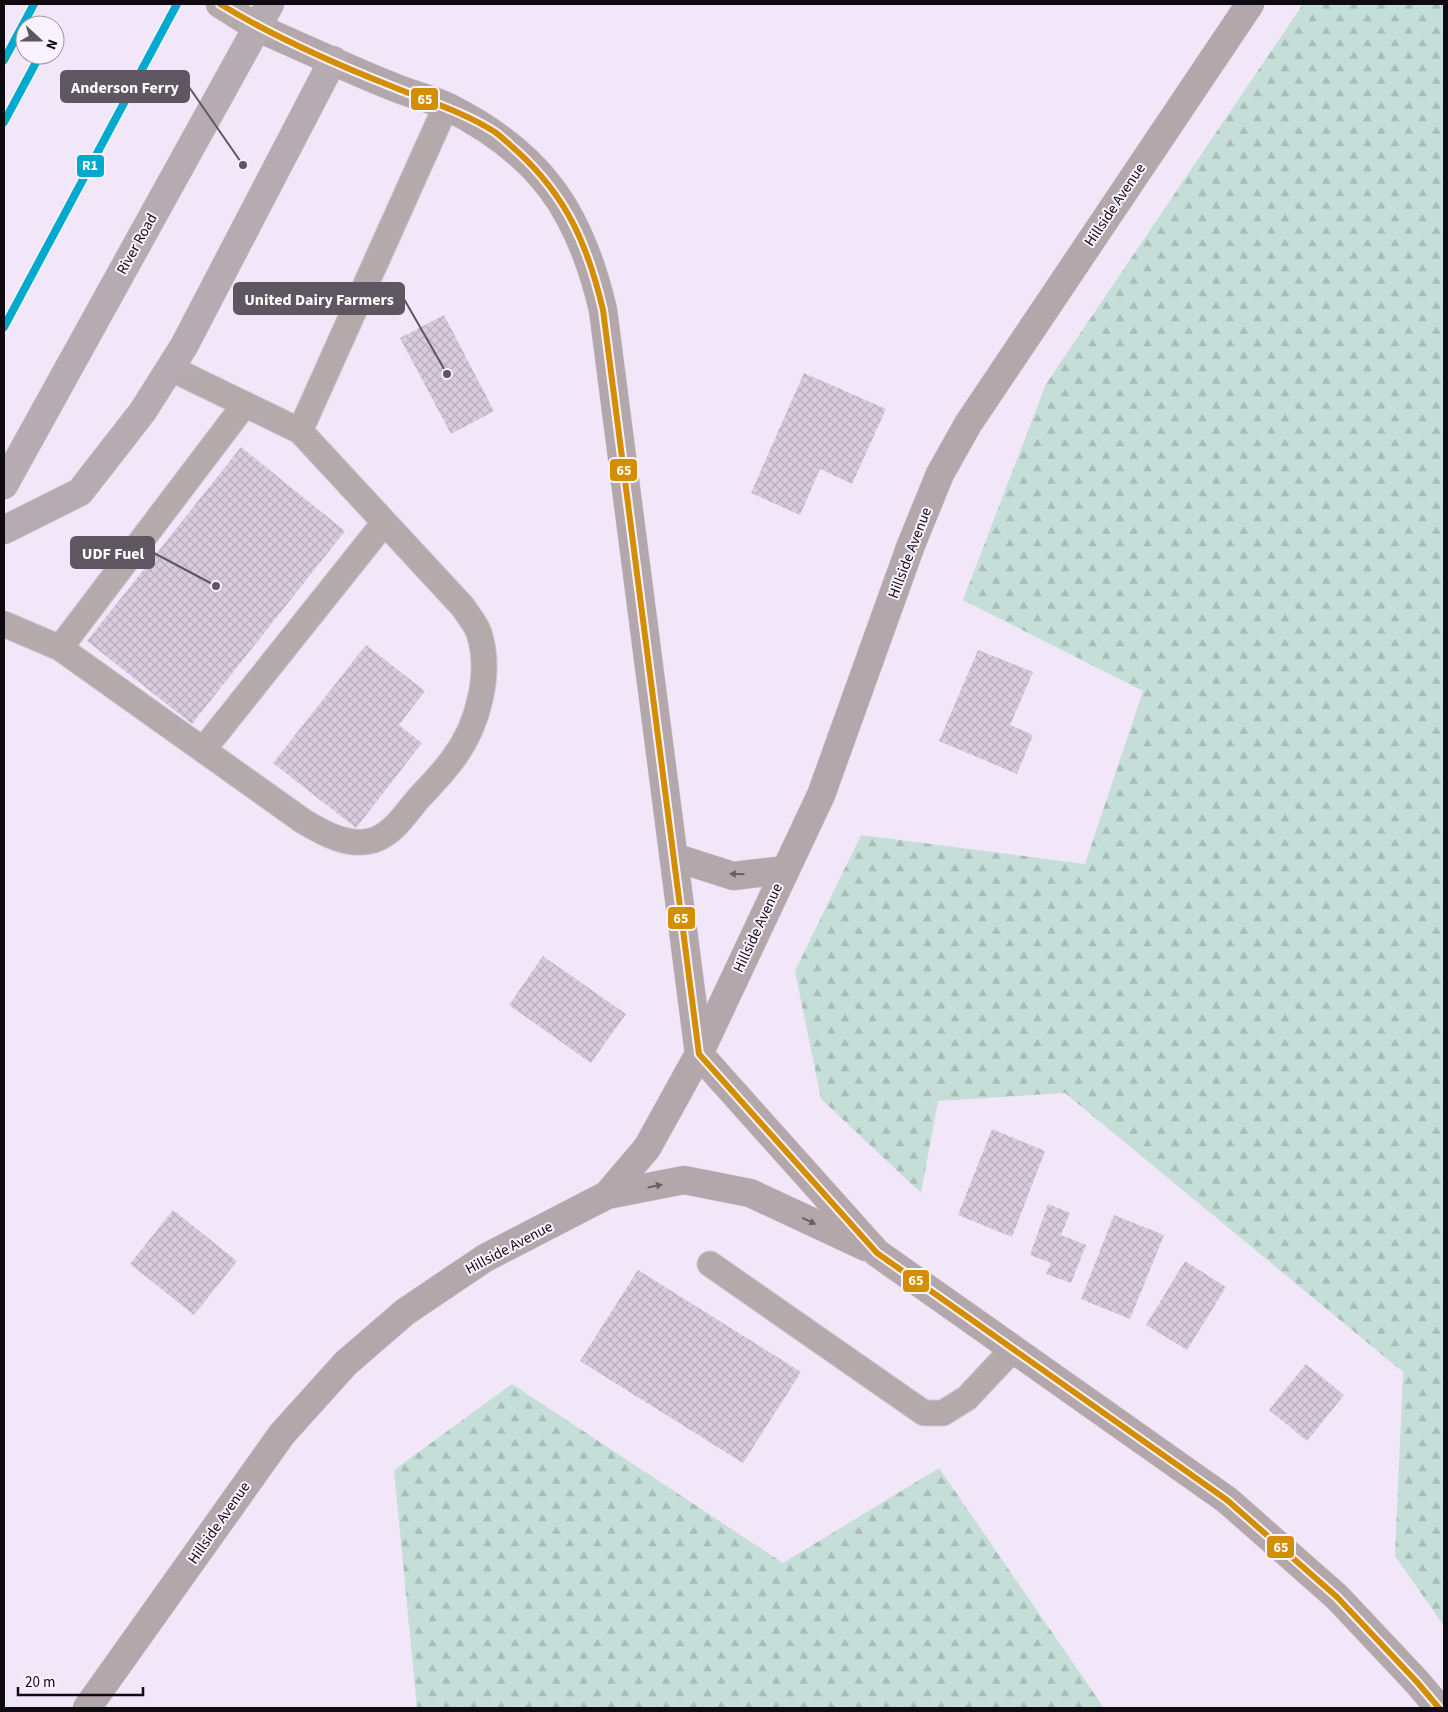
<svg xmlns="http://www.w3.org/2000/svg" width="1448" height="1712" viewBox="0 0 1448 1712" font-family="'Source Sans 3',sans-serif">
<style>
.forest{fill:url(#forest-firs)}
.building{fill:url(#building-cross-hatch)}
.lines{fill:none;stroke-linecap:round;stroke-linejoin:round}
.lane-casing{stroke:#cdc5d2;stroke-width:27}
.street-casing{stroke:#cdc5d2;stroke-width:29}
.secondary-casing{stroke:#cdc5d2;stroke-width:29}
.primary-casing{stroke:#cdc5d2;stroke-width:29}
.lane{stroke:#b4a9ab;stroke-width:25}
.street{stroke:#b4a9ab;stroke-width:28}
.secondary{stroke:#b3a7ac;stroke-width:28}
.primary{stroke:#b6abb1;stroke-width:28}
.bus-1-casing{stroke:#faf3ff;stroke-width:10}
.bus-1{stroke:#d48e03;stroke-width:6}
.rail-1-casing{stroke:#faf3ff;stroke-width:11}
.rail-1{stroke:#00a9ce;stroke-width:8}
.oneway{fill:#696067}
.labels{text-anchor:middle;dominant-baseline:central;stroke-width:4;stroke-linejoin:round;paint-order:stroke}
.street-label{font-size:15px;fill:#0f0912;stroke:#faf3ff}
.leader{fill:none;stroke:#5e5762;stroke-width:2}
.callout-dot{fill:#5e5762;stroke:#faf3ff;stroke-width:2}
.callout{fill:#5e5762;stroke:#5e5762;stroke-width:2}
.callout-label{font-size:16px;text-anchor:middle;font-weight:bold;fill:#fff}
.line-badge{stroke:#faf3ff;stroke-width:2}
.badge-label{font-size:14px;text-anchor:middle;font-weight:bold;fill:#fff}
</style>
<defs>
<pattern id="forest-firs" width="22" height="20" patternUnits="userSpaceOnUse" patternTransform="scale(1.25)"><rect width="22" height="20" fill="#c5ded8"/><path d="M5 1l3.5 6h-7zM16 11l3.5 6h-7z" fill="#a8bdb8"/></pattern>
<pattern id="building-cross-hatch" width="8" height="8" patternUnits="userSpaceOnUse" patternTransform="scale(1.25)"><rect width="8" height="8" fill="#d9cbdd"/><path d="M0 0l8 8M0 8l8-8" fill="none" stroke="#b9adbd"/></pattern>
</defs>
<rect width="100%" height="100%" fill="#f2e7f8"/>
<!-- forest -->
<path class="forest" d="M 1303,4 L 1444,4 L 1444,1626 L 1395,1556 L 1403,1372 L 1065,1093 L 938,1101 L 921,1193 L 821,1099 L 795,971 L 861,835 L 1085,864 L 1143,691 L 963,600 L 1046,384 Z
M 512,1384 L 783,1563 L 939,1468 L 1104,1708 L 417,1708 L 394,1470 Z"/>
<!-- building -->
<path class="building" d="M 444,315 L 494,411 L 451,434 L 400,338 Z
M 804,373 L 886,409 L 852,484 L 820,469 L 800,515 L 751,493 Z
M 241,447 L 345,531 L 192,724 L 87,641 Z
M 366,645 L 425,691 L 399,725 L 422,743 L 356,828 L 273,763 Z
M 978,650 L 1033,672 L 1010,725 L 1033,735 L 1017,774 L 939,741 Z
M 543,956 L 626,1014 L 591,1063 L 509,1005 Z
M 992,1129 L 1045,1151 L 1012,1237 L 958,1215 Z
M 1048,1204 L 1070,1213 L 1061,1235 L 1086,1245 L 1071,1283 L 1046,1274 L 1051,1263 L 1030,1255 Z
M 173,1210 L 237,1261 L 194,1315 L 130,1264 Z
M 1114,1215 L 1164,1235 L 1130,1319 L 1081,1299 Z
M 1185,1261 L 1226,1287 L 1187,1350 L 1146,1325 Z
M 638,1270 L 801,1372 L 743,1463 L 580,1361 Z
M 1306,1364 L 1344,1395 L 1307,1441 L 1269,1410 Z"/>
<g class="lines">
<defs>
<path id="lane" d="M 170,368 L 300,431 L 446,106
M 4,624 L 60,648 L 245,404
M 60,648 L 303,821 C 323,833 349,848 374,840 C 393,834 406,813 418,799 C 430,786 443,773 453,759 C 478,726 492,673 479,633 C 476,624 468,615 463,607 L 300,431
M 203,750 L 384,523
M 710,1264 L 924,1413 L 943,1413 L 967,1398 L 1013,1349"/>
<path id="street" d="M 220,4 L 258,28"/>
<path id="secondary" d="M 258,28 C 302,47 346,68 391,86 C 409,94 430,98 448,107 C 540,153 580,211 603,310 L 699,1054 L 877,1253 L 1227,1500 L 1337,1597 L 1417,1682 L 1439,1708
M 674,857 L 733,876 L 785,870
M 607,1195 L 684,1180 L 750,1193 L 866,1247
M 87,1708 L 282,1434 L 346,1363 L 405,1312 L 485,1258 L 607,1195 L 647,1148 L 699,1054 L 821,795 L 911,545 L 940,474 L 968,424 L 1250,4"/>
<path id="primary" d="M 4,485 L 270,4
M 4,530 L 80,492 L 143,411 L 184,346 L 333,60"/>
</defs>
<!-- lane casing -->
<use href="#lane" class="lane-casing"/>
<!-- street casing -->
<use href="#street" class="street-casing"/>
<!-- secondary casing -->
<use href="#secondary" class="secondary-casing"/>
<!-- primary casing -->
<use href="#primary" class="primary-casing"/>
<!-- lane -->
<use href="#lane" class="lane"/>
<!-- street -->
<use href="#street" class="street"/>
<!-- secondary -->
<use href="#secondary" class="secondary"/>
<!-- primary -->
<use href="#primary" class="primary"/>
<defs>
<path id="bus-1" d="M 220,4 C 274,37 333,63 391,86 C 427,101 462,111 495,132 C 503,138 511,146 518,152 C 567,197 588,246 603,310 L 699,1054 L 877,1253 L 1227,1500 L 1337,1597 L 1417,1682 L 1439,1708"/>
</defs>
<!-- bus-1 casing -->
<use href="#bus-1" class="bus-1-casing"/>
<!-- bus-1 -->
<use href="#bus-1" class="bus-1"/>
<defs>
<path id="rail-1" d="M 4,60 L 34,4
M 4,122 L 40,55
M 4,327 L 177,4"/>
</defs>
<!-- rail-1 casing -->
<use href="#rail-1" class="rail-1-casing"/>
<!-- rail-1 -->
<use href="#rail-1" class="rail-1"/>
</g>
<!-- one-way arrows -->
<defs><path id="oneway-solid" d="M-6-.8H1V-3.2L6.5 0L1 3.2V.8H-6Z" transform="scale(1.25)"/></defs>
<g class="oneway">
<use href="#oneway-solid" transform="translate(737 874) rotate(-178)"/>
<use href="#oneway-solid" transform="translate(655 1186) rotate(-11)"/>
<use href="#oneway-solid" transform="translate(809 1221) rotate(25)"/>
</g>
<g class="labels">
<!-- street labels -->
<g class="street-label">
<text transform="translate(1115 205) rotate(-56)">Hillside Avenue</text>
<text transform="translate(137 244) rotate(-61)">River Road</text>
<text transform="translate(910 553) rotate(-69)">Hillside Avenue</text>
<text transform="translate(758 928) rotate(-65)">Hillside Avenue</text>
<text transform="translate(509 1248) rotate(-28)">Hillside Avenue</text>
<text transform="translate(219 1523) rotate(-55)">Hillside Avenue</text>
</g>
</g>
<!-- callouts -->
<path class="leader" d="M243 165L189 87M447 374L404 299M216 586L154 553"/>
<g class="callout-dot">
<circle cx="243" cy="165" r="5"/>
<circle cx="447" cy="374" r="5"/>
<circle cx="216" cy="586" r="5"/>
</g>
<g class="callout">
<rect x="61" y="71" width="128" height="31" rx="5"/>
<rect x="234" y="283" width="170" height="31" rx="5"/>
<rect x="71" y="537" width="83" height="31" rx="5"/>
</g>
<g class="callout-label">
<text x="125" y="93">Anderson Ferry</text>
<text x="319" y="305">United Dairy Farmers</text>
<text x="113" y="559">UDF Fuel</text>
</g>
<g class="line-badge">
<rect x="410" y="87" width="29" height="24" rx="5" fill="#d48e03"/>
<rect x="76" y="154" width="29" height="24" rx="5" fill="#00a9ce"/>
<rect x="609" y="458" width="29" height="24" rx="5" fill="#d48e03"/>
<rect x="667" y="906" width="29" height="24" rx="5" fill="#d48e03"/>
<rect x="902" y="1269" width="28" height="24" rx="5" fill="#d48e03"/>
<rect x="1266" y="1535" width="29" height="24" rx="5" fill="#d48e03"/>
</g>
<g class="badge-label">
<text x="425" y="104">65</text>
<text x="90" y="170">R1</text>
<text x="624" y="475">65</text>
<text x="681" y="923">65</text>
<text x="916" y="1285">65</text>
<text x="1281" y="1552">65</text>
</g>
<!-- border -->
<rect width="1448" height="1712" fill="none" stroke="#0f0912" stroke-width="10"/>
<!-- north arrow -->
<g transform="translate(40 40) rotate(111)"><circle r="24" fill="#faf3ff" stroke="#9c95a0"/>
<path d="M0-4L9 19L0 12L-9 19Z" fill="#5e5762"/>
<text y="-8" font-size="14" font-weight="bold" text-anchor="middle" fill="#0f0912">N</text>
</g>
<!-- scale -->
<path d="M18 1687v8h125v-8" fill="none" stroke="#0f0912" stroke-width="2.5"/>
<text x="25" y="1687" font-size="15" fill="#0f0912" stroke="#faf3ff" stroke-width="4" paint-order="stroke">20 m</text>
</svg>
